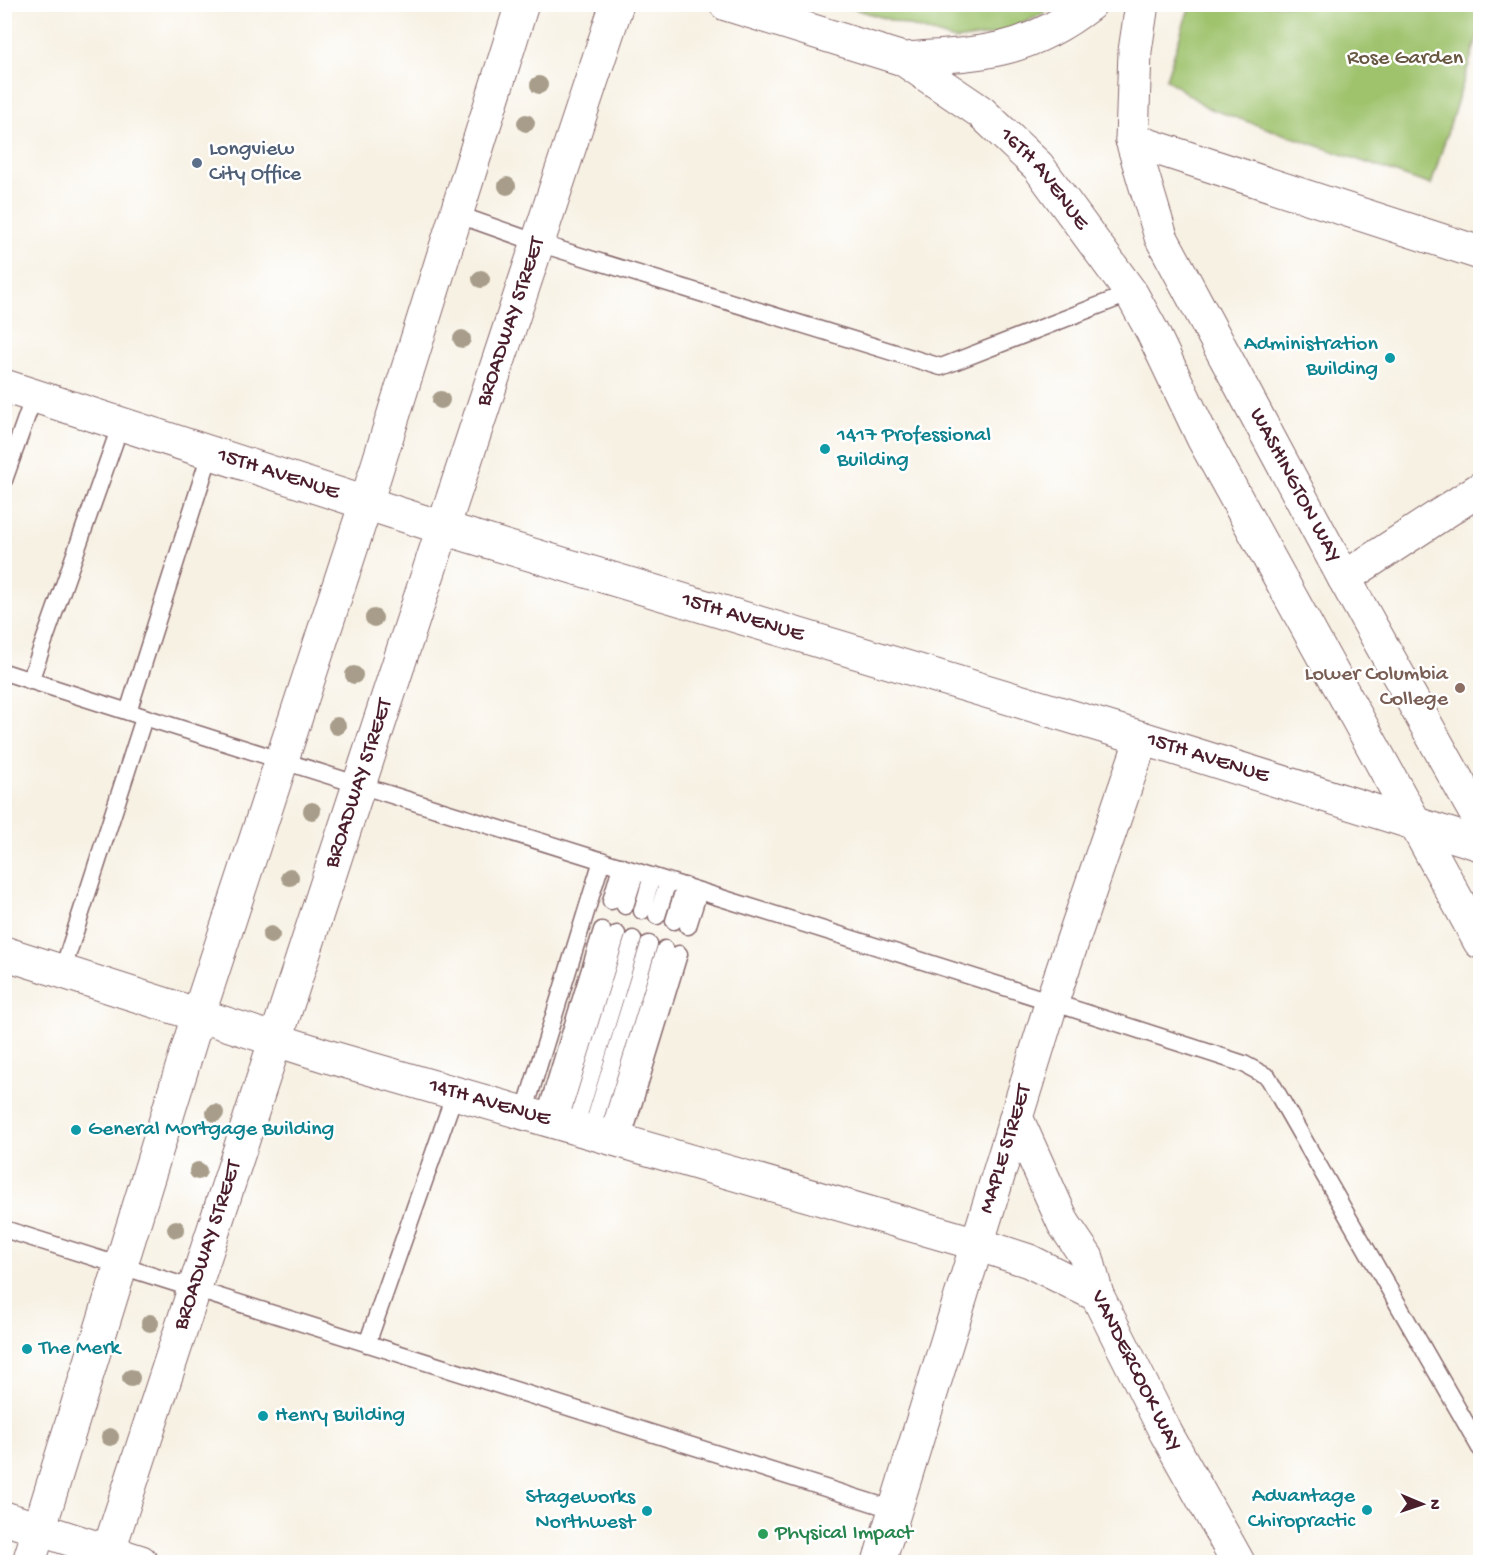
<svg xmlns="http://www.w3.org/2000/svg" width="1485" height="1567" viewBox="0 0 1485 1567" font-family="'Gochi Hand',sans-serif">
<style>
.green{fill:#9fc36d;stroke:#74714c;stroke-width:1.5}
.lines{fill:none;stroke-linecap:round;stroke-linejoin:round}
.service-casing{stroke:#87686b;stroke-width:19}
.minor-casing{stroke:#87686b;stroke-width:35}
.tertiary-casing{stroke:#87686b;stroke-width:35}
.secondary-casing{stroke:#87686b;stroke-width:35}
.primary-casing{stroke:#87686b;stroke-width:35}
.service{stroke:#fff;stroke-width:16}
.minor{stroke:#fff;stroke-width:33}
.tertiary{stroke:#fff;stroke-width:33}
.secondary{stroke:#fff;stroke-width:33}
.primary{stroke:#fff;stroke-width:33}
.tree{fill:#a89d8a}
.service-dot{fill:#5c6f8a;stroke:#fff;stroke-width:2}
.culture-dot{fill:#0f9aa8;stroke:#fff;stroke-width:2}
.education-dot{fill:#8d6e63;stroke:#fff;stroke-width:2}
.leisure-dot{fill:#2e9e5b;stroke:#fff;stroke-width:2}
.labels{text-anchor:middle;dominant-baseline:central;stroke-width:5;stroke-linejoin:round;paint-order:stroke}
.park-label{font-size:22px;fill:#685842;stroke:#fff}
.service-label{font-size:22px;fill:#4e5e75;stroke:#fff;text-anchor:start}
.street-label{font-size:22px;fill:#4a1f2b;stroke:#fff}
.culture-label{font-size:22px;fill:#0d838f;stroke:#fff;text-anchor:start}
.education-label{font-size:22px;fill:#785e54;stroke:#fff;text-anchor:end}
.leisure-label{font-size:22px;fill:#27864d;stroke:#fff;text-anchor:start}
</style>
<rect width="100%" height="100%" fill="#fff"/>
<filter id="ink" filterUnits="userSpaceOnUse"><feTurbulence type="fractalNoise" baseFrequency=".0167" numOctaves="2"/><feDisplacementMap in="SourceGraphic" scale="12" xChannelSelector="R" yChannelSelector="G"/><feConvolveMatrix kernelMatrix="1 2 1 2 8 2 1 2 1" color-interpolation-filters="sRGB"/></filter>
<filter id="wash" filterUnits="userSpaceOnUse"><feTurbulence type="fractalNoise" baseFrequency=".008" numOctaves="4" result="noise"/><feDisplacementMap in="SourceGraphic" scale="24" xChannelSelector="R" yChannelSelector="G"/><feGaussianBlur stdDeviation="1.35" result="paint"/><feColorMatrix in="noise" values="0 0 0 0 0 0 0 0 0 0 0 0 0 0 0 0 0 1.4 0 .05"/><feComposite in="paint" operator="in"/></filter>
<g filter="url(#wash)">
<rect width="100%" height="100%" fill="#f7f1e3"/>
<!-- green -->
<path class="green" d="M 842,5 L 1053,5 L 1039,16 L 999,34 L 955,40 Z
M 1190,5 L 1480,5 L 1480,29 L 1431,185 L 1208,108 L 1166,79 Z"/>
</g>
<g filter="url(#ink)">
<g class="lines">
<defs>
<path id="service" d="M 456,214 L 538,243 L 941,367 L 1131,293
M 4,480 L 34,396
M 4,672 C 417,806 832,929 1244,1064 L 1268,1077 L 1480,1448
M 30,681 L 121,424
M 128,712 L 210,454
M 611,901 L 621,866
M 625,906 L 636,871
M 642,911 L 652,876
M 657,916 L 668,881
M 674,921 L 685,886
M 688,926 L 699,891
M 62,972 L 144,718
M 524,1113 L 602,860
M 544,1119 L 602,930
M 559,1123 L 617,934
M 575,1128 L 633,939
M 591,1132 L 649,944
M 607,1137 L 665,949
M 622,1141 L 679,954
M 4,1229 L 895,1510
M 367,1344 L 455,1093"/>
<path id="minor" d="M 1132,140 L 1480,253
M 1344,578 L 1480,489"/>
<g id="tertiary">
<path id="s1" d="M 4,953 L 330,1057 L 977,1244 L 1029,1261 L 1097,1295"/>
<path id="s2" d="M 1016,1117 L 1064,1224 L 1087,1258 L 1097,1295 L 1166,1433 L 1238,1562"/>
<path d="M 29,1562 L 198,1016 L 366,503 L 522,4"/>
<path id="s3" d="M 105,1562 L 443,528 L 617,4"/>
<path id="s4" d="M 879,1562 L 1052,1001 L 1142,738"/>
</g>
<g id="secondary">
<path id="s5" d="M 726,4 L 903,59 L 981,112 L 1038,166 L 1131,293 L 1152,331 L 1203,438 L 1416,825"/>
<path id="s6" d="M 1142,4 L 1135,51 L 1132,140 L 1161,237 L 1344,578 L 1480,821"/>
<path d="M 903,59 C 979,54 1026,54 1090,4"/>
<path d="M 4,1518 L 141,1562"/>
</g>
<g id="primary">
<path id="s7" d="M 4,386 L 443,528 L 1142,738 L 1480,844"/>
<path d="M 1416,825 L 1480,942"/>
</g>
</defs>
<!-- service casing -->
<use href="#service" class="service-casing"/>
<!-- minor casing -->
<use href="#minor" class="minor-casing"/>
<!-- tertiary casing -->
<use href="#tertiary" class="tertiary-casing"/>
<!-- secondary casing -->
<use href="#secondary" class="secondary-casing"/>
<!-- primary casing -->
<use href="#primary" class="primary-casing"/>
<!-- service -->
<use href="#service" class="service"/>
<!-- minor -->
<use href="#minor" class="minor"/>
<!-- tertiary -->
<use href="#tertiary" class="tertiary"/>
<!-- secondary -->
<use href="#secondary" class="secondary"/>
<!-- primary -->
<use href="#primary" class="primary"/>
</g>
<!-- trees -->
<g class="tree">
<circle cx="539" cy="85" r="9"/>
<circle cx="526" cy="123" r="9"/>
<circle cx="507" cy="186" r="9"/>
<circle cx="481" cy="279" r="9"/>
<circle cx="462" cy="339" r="9"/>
<circle cx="441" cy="400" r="9"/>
<circle cx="374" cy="618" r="9"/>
<circle cx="354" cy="675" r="9"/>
<circle cx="337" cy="726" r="9"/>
<circle cx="312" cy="811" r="9"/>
<circle cx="290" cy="877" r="9"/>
<circle cx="271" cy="935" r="9"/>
<circle cx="215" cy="1113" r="9"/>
<circle cx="198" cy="1171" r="9"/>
<circle cx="176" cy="1229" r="9"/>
<circle cx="150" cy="1323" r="9"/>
<circle cx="131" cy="1378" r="9"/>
<circle cx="110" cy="1437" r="9"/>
</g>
</g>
<!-- markers -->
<circle class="service-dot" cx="197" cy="163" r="6"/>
<g class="culture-dot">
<circle cx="1390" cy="358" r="6"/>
<circle cx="825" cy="449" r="6"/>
<circle cx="76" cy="1130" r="6"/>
<circle cx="27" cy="1349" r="6"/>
<circle cx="263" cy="1416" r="6"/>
<circle cx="1367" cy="1510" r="6"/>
<circle cx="647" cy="1511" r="6"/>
</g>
<circle class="education-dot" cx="1460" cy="688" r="6"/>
<circle class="leisure-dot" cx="763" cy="1534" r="6"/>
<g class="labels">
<!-- park labels -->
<g class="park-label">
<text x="1405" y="59">Rose Garden</text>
</g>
<!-- service labels -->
<g class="service-label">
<text x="209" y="150">Longview<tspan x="209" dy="25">City Office</tspan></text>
</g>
<!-- street labels -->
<g class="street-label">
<text stroke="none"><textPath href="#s5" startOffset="372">16TH AVENUE</textPath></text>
<text stroke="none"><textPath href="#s3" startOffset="1305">BROADWAY STREET</textPath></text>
<text stroke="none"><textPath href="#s7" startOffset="288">15TH AVENUE</textPath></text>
<text stroke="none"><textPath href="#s6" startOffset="520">WASHINGTON WAY</textPath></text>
<text stroke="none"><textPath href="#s7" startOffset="774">15TH AVENUE</textPath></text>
<text stroke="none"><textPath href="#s7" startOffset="1260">15TH AVENUE</textPath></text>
<text stroke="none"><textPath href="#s3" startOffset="819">BROADWAY STREET</textPath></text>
<text stroke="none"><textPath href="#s1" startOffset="508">14TH AVENUE</textPath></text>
<text stroke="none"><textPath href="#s4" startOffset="432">MAPLE STREET</textPath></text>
<text stroke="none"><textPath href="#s3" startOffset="333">BROADWAY STREET</textPath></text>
<text stroke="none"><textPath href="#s2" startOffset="282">VANDERCOOK WAY</textPath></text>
</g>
<!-- culture labels -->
<g class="culture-label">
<text x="1378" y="345" text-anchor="end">Administration<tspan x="1378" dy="25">Building</tspan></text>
<text x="837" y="436">1417 Professional<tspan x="837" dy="25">Building</tspan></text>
<text x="88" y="1130">General Mortgage Building</text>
<text x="39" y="1349">The Merk</text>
<text x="275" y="1416">Henry Building</text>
<text x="1355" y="1497" text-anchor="end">Advantage<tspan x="1355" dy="25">Chiropractic</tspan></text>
<text x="635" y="1498" text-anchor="end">Stageworks<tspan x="635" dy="25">Northwest</tspan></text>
</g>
<!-- education labels -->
<g class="education-label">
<text x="1448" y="675">Lower Columbia<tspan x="1448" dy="25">College</tspan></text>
</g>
<!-- leisure labels -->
<g class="leisure-label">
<text x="775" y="1534">Physical Impact</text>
</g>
</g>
<!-- margin -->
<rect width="1485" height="1567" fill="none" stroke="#fff" stroke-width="24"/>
<!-- north arrow -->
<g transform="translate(1422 1504) rotate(92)" stroke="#ffffff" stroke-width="4.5" paint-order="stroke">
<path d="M0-4.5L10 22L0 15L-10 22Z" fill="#4a1f2b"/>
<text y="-9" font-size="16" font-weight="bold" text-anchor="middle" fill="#4a1f2b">N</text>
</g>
</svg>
